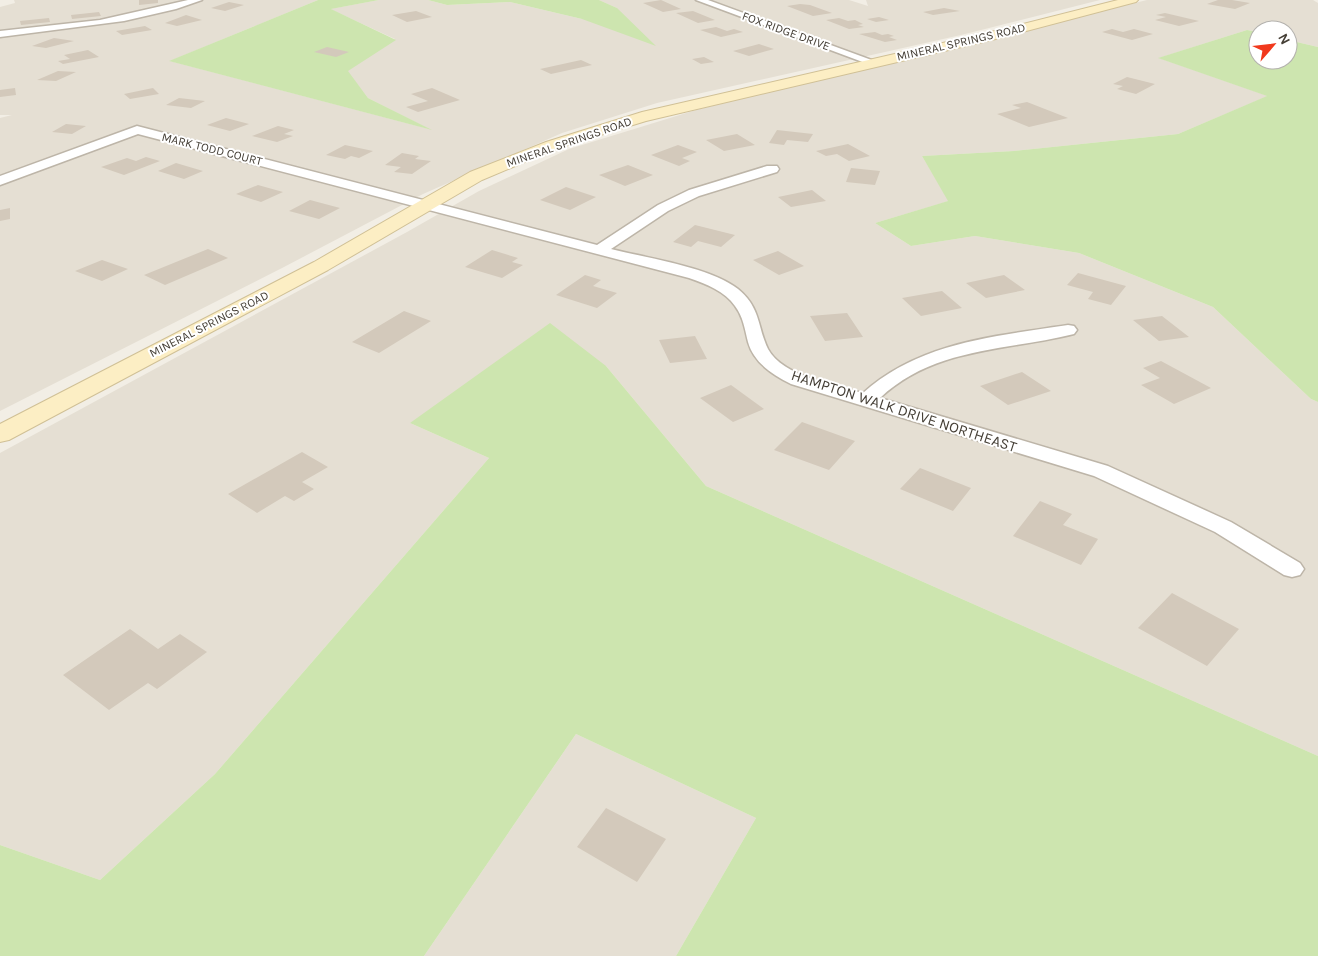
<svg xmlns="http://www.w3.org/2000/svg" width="1318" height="956" viewBox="0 0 1318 956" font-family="Karla,sans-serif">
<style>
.residential{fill:#e5dfd3}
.green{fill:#cde5af}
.building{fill:#d3c9bb}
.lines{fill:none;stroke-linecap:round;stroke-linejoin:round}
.street-casing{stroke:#bdb5a8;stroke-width:3}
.secondary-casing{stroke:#d0c096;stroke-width:2}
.street{fill:#fff;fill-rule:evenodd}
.secondary{fill:#fceec4;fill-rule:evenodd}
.labels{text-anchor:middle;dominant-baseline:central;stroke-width:4;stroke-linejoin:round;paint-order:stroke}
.far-street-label{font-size:12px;fill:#443e35;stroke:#fff}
.street-label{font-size:15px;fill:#443e35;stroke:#fff}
</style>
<rect width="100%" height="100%" fill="#f2eee5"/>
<!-- residential -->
<path class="residential" d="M 14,0 L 318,0 L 170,61 L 429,129 L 368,98 L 347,71 L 395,39 L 330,9 L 379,0 L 428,0 L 447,5 L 510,2 L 582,19 L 617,8 L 599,0 L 849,0 L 868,6 L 866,0 L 1100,0 L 961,35 L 657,103 L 562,133 L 423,194 L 284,267 L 0,411 L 0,118 L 12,115 L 0,115 L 0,7 L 15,3 Z
M 1147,0 L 1313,0 L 1318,3 L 1318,47 L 1288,40 L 1288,30 L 1258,30 L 1258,32 L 1247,30 L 1159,58 L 1268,96 L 1178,134 L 1014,151 L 922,156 L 949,201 L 875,223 L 911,246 L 975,236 L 1079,253 L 1213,307 L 1311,399 L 1318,402 L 1318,756 L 706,486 L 606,366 L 410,423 L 489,458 L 215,774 L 100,880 L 0,845 L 0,453 L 407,232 L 479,191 L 569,149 L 696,110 Z
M 576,734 L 756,818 L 676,956 L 424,956 Z"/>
<!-- green -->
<path class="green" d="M 318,0 L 379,0 L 331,9 L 396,40 L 348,71 L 368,98 L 432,130 L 169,61 Z
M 428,0 L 599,0 L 617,8 L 656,46 L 582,19 L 510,2 L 447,5 Z
M 1247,30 L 1258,32 L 1258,60 L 1288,60 L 1288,40 L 1318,47 L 1318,402 L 1311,399 L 1213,307 L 1079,253 L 975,236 L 911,246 L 875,223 L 948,201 L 922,156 L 1014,151 L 1178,134 L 1267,96 L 1158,58 Z
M 550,323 L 606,366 L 706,486 L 1318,756 L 1318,956 L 676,956 L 756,818 L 576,734 L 424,956 L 0,956 L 0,845 L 100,880 L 215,774 L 489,458 L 410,423 Z"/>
<!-- building -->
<path class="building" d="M 139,0 L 158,0 L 158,3 L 139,5 Z
M 661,0 L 681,9 L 663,12 L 643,3 Z
M 1218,0 L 1232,0 L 1250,3 L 1235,9 L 1207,4 Z
M 229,2 L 244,5 L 225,11 L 211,8 Z
M 800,4 L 810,5 L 832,13 L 813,16 L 787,6 Z
M 944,8 L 960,11 L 933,15 L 923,12 Z
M 416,11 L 432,17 L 407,22 L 392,15 Z
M 693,11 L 715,20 L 698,23 L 676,13 Z
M 99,12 L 101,16 L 72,19 L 71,15 Z
M 1165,13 L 1199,21 L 1179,26 L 1155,20 L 1166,17 L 1156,15 Z
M 186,15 L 202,20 L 177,26 L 165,23 Z
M 879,17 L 889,20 L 876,22 L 867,19 Z
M 49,18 L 50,22 L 21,25 L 20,21 Z
M 839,18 L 848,21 L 855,20 L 863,24 L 858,25 L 864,27 L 849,29 L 826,20 Z
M 145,26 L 152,30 L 122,35 L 116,31 Z
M 716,27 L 727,31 L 734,29 L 743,32 L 721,37 L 700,30 Z
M 1112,29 L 1123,32 L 1134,29 L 1153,34 L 1132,40 L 1102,32 Z
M 875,32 L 882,35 L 888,34 L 894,36 L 889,37 L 897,40 L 885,42 L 859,34 Z
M 54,38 L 74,41 L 46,48 L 32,46 Z
M 759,44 L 774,49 L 749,56 L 733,51 Z
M 327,47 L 349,52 L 336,57 L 314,52 Z
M 88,50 L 99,57 L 63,64 L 58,61 L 70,59 L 64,55 Z
M 704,57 L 714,62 L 701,64 L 692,59 Z
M 581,60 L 592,65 L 551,74 L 540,69 Z
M 58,71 L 76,72 L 56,81 L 37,80 Z
M 1127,77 L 1155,84 L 1136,94 L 1117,89 L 1123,86 L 1113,84 Z
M 15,88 L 16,95 L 0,97 L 0,90 Z
M 153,88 L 159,94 L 130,99 L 124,94 Z
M 432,88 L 460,100 L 418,112 L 406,107 L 428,101 L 411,94 Z
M 179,98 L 205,101 L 191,108 L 166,105 Z
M 1027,102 L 1068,118 L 1029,127 L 997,114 L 1021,108 L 1012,105 Z
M 226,118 L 249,124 L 230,131 L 207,125 Z
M 66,124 L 86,126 L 72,134 L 52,132 Z
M 278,126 L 294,130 L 284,134 L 293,136 L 277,142 L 252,136 Z
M 777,130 L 813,134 L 808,142 L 787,140 L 784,145 L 769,143 Z
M 737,134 L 755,145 L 724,151 L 706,140 Z
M 848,144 L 870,156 L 849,161 L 837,154 L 826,156 L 816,151 Z
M 345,145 L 373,151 L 359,158 L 351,156 L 345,159 L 326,155 Z
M 678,145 L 697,152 L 682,158 L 690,161 L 679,166 L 651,155 Z
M 402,153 L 419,156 L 415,159 L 431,161 L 412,174 L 394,172 L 401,167 L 385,165 Z
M 146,157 L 160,161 L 124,175 L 101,167 L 127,158 L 136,161 Z
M 176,163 L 203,171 L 184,179 L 158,171 Z
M 628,165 L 653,175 L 625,186 L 599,175 Z
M 851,168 L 880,171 L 875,185 L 846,182 Z
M 258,185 L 283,192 L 261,202 L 236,194 Z
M 566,187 L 596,197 L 570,210 L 540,200 Z
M 812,190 L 826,201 L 791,207 L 778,197 Z
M 310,200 L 340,208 L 319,219 L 289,211 Z
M 10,208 L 10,219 L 0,221 L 0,210 Z
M 695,225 L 735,235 L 721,247 L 698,241 L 691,247 L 673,242 Z
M 208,249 L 228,258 L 165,285 L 144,275 Z
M 492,250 L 518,258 L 512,262 L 523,265 L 502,278 L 465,267 Z
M 778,251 L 804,266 L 779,275 L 753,260 Z
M 102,260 L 128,269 L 102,281 L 75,271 Z
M 1078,273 L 1126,286 L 1111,305 L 1088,299 L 1093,292 L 1067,285 Z
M 585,275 L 601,280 L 593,286 L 617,293 L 597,308 L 556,295 Z
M 1004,275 L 1025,290 L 986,298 L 966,283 Z
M 942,291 L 962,308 L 921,316 L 902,298 Z
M 404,311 L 431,321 L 379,353 L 352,342 Z
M 847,313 L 863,337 L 825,341 L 810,316 Z
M 1162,316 L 1189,337 L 1159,341 L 1133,320 Z
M 695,336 L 707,359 L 670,363 L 659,340 Z
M 1161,361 L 1211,388 L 1174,404 L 1141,385 L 1160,378 L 1143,368 Z
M 1022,372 L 1051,391 L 1008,405 L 980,386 Z
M 731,385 L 764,409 L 733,422 L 700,398 Z
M 802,422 L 855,441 L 829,470 L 774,450 Z
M 302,452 L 328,467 L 302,482 L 314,489 L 294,501 L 285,496 L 257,513 L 228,494 Z
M 920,468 L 971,488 L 953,511 L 900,489 Z
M 1040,501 L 1072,514 L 1063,525 L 1098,539 L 1081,565 L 1013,536 Z
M 1172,593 L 1239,629 L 1207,666 L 1138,628 Z
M 130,629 L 158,649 L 180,634 L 207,652 L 157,689 L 148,683 L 109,710 L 63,675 Z
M 606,808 L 666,839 L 637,882 L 577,847 Z"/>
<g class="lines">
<defs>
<path id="street" d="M 188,0 L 202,0 L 176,9 L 124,21 L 0,37 L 0,31 L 100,20 Z
M 696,0 L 708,0 L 877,62 L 872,65 L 868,64 Z
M 137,126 L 597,245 L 658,205 L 689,190 L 767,166 L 777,166 L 779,169 L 777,172 L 699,196 L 668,211 L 611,249 C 647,258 710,267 738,289 C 761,308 757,326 768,349 C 782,376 836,386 863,393 C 919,342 996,336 1068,325 L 1074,326 L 1077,330 L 1074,334 C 1006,351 934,347 880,398 L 1108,466 L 1231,522 L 1300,563 L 1304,569 L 1300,575 L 1292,577 L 1284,575 L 1215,532 L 1094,476 L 791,384 C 773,375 754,363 748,342 C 745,330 743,316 735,306 C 725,291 706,284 689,278 L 138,134 L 0,185 L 0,176 Z"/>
<path id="secondary" d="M 1118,0 L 1138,0 L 1136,2 L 1000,38 L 646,121 L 558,148 L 482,180 L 328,270 L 9,440 L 0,442 L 0,424 L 314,262 L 470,172 L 546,142 L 642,112 L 999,30 Z"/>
</defs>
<!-- street casing -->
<use href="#street" class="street-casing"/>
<!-- secondary casing -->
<use href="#secondary" class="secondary-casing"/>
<!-- street -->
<use href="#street" class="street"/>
<!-- secondary -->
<use href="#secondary" class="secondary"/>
</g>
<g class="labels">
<!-- far-street labels -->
<g class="far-street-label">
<text transform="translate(786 31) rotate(20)">FOX RIDGE DRIVE</text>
<text transform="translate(961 42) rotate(-13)">MINERAL SPRINGS ROAD</text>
<text transform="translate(569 142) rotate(-19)">MINERAL SPRINGS ROAD</text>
<text transform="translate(212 149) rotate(14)">MARK TODD COURT</text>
<text transform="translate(209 324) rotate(-27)">MINERAL SPRINGS ROAD</text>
</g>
<!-- street labels -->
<g class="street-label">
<text transform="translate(904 411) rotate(18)">HAMPTON WALK DRIVE NORTHEAST</text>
</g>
</g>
<!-- north arrow -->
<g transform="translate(1273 45) rotate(62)"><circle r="24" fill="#ffffff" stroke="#b4b2ae"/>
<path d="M0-4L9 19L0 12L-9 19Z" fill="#f1391d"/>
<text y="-8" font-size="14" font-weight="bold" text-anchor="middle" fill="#443e35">N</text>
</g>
</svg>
